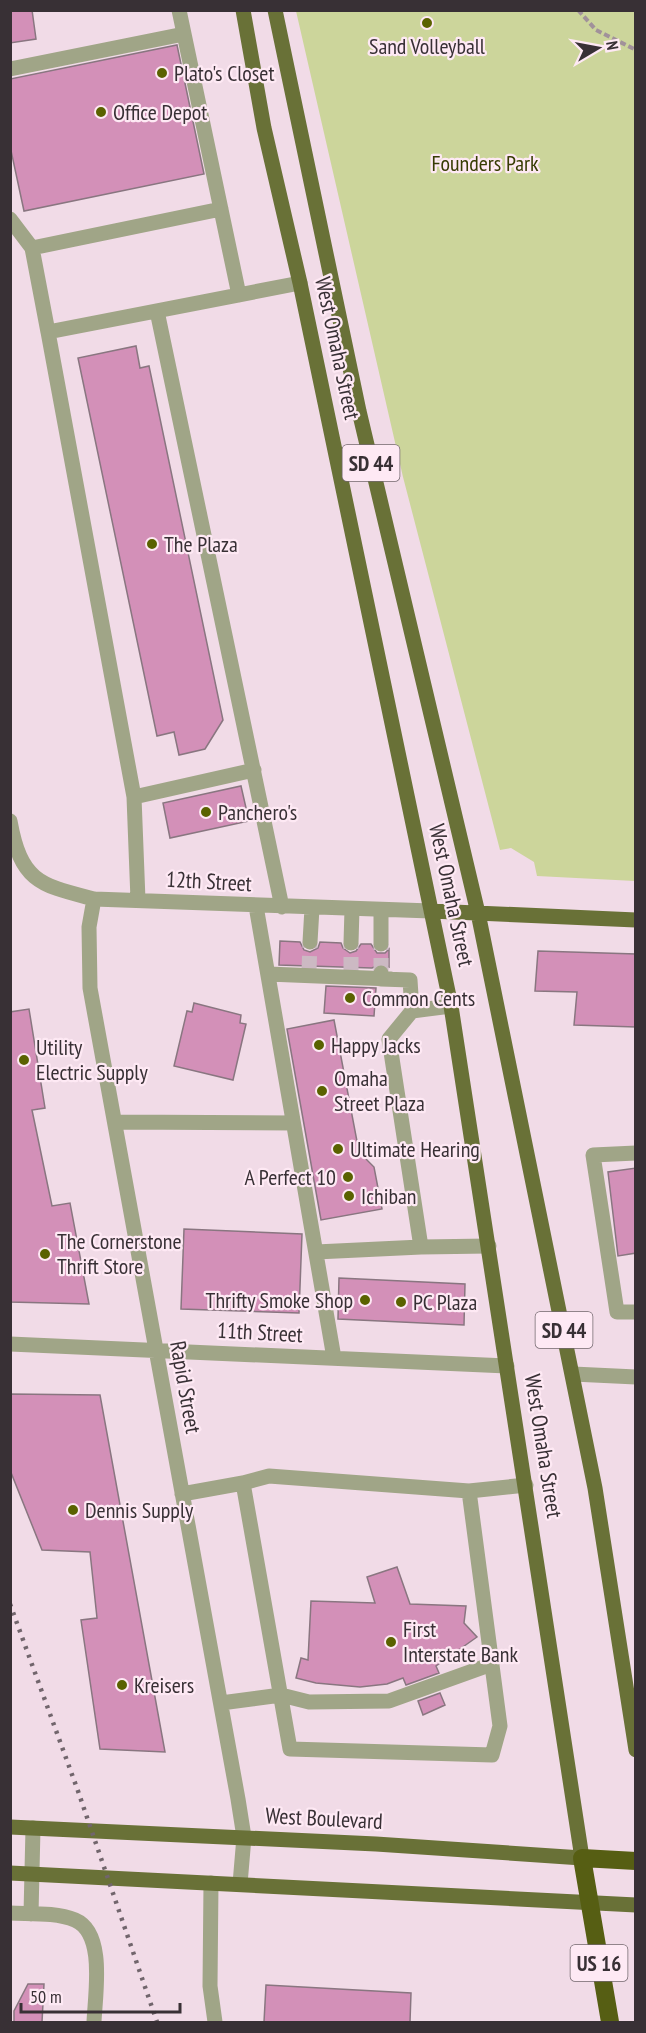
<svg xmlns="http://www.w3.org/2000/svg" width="646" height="2033" viewBox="0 0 646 2033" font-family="'PT Sans Narrow',sans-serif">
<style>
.green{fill:#ccd59b}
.building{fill:#d390b8;stroke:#897680;stroke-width:1.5}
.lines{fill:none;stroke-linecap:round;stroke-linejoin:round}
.minor-tunnel{stroke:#ccb9c3;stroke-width:15;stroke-dasharray:15 8;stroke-linecap:butt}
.path{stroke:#a1919a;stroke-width:4;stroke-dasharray:6 3;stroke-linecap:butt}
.minor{stroke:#a0a587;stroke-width:15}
.major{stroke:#697137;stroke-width:15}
.highway{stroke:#565e13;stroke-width:18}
.rail{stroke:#71656c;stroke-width:4.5;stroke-dasharray:3 6;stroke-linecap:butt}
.poi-dot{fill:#5a6200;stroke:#fee9f4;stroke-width:2}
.labels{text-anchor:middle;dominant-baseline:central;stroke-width:4.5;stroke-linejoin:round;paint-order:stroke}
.shield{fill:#fee9f4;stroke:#73686e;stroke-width:1.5}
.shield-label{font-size:21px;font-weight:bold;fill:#383035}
.poi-label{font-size:22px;fill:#383035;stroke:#fee9f4;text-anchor:start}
.park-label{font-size:22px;fill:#373c03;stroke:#fee9f4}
.street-label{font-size:22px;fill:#383035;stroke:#fee9f4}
</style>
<rect width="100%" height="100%" fill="#f1dbe7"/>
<!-- green -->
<path class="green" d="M 296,11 L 635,11 L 635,881 L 537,876 L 534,862 L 511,848 L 500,850 L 403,477 Z"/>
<!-- building -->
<path class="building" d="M 10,10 L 32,10 L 36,39 L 10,43 Z
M 177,45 L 204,174 L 24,211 L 10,146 L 10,79 Z
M 136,346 L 140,368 L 149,366 L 223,720 L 205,749 L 179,755 L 174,732 L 157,736 L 78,358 Z
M 241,786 L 249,821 L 170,838 L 163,803 Z
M 280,941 L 300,942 L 304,950 L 310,952 L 318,948 L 320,942 L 341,943 L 343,948 L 350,953 L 356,951 L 361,944 L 371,944 L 377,953 L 385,953 L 389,949 L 389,967 L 382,963 L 372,968 L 279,965 Z
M 538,951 L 636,954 L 636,1027 L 574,1025 L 577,992 L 535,991 Z
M 326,986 L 376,988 L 374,1016 L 324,1013 Z
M 194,1003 L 241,1015 L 240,1023 L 246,1024 L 233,1080 L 174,1066 L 187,1011 L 192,1012 Z
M 29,1009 L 45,1108 L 32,1110 L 52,1206 L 70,1203 L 89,1304 L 10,1302 L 10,1012 Z
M 334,1020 L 359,1152 L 374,1167 L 382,1209 L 321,1220 L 287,1029 Z
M 636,1168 L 636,1253 L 618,1256 L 608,1172 Z
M 184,1229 L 302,1234 L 299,1313 L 181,1309 Z
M 339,1278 L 465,1284 L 464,1325 L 338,1319 Z
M 10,1394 L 100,1395 L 165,1752 L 100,1749 L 81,1620 L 97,1618 L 90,1552 L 42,1550 L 10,1470 Z
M 397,1567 L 410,1604 L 466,1606 L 464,1623 L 477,1637 L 436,1666 L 439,1673 L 406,1685 L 403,1678 L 387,1684 L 360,1687 L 316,1683 L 296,1678 L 301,1658 L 308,1660 L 311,1601 L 375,1603 L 367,1577 Z
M 440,1693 L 445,1705 L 423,1715 L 418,1701 Z
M 28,1984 L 44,1984 L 42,2022 L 14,2022 L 14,2011 Z
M 266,1985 L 411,1993 L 410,2022 L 264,2022 Z"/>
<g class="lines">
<!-- minor-tunnel -->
<path class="minor-tunnel" d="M 309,971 L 310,942
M 351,972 L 351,943
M 381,973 L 381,944"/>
<!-- path -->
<path class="path" d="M 578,10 L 596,30 L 636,50"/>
<!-- minor -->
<path class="minor" d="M 179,10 L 239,295
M 10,69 L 184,34
M 10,219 L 32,248
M 157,311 L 282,907
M 48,332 L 32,248 L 221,209
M 134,797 L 254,770
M 10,821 C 21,882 40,885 94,899 L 431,911
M 94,899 L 89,927 L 90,988 L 238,1799 L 244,1837 L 240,1884
M 138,900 L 134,797 L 48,332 L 300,283
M 256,906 L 334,1358
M 310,942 L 312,908
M 351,943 L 352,909
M 381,944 L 381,910
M 381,973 L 381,979 L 410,980 L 412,1011 L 389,1039 L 421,1247 L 489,1246
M 268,974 L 391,979
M 412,1003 L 412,1011 L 451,1006
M 115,1122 L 293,1123
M 636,1153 L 593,1155 L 617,1312 L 636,1312
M 316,1252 L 421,1247
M 10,1344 L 507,1366
M 573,1374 L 636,1377
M 469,1491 L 269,1476 L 243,1483 L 290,1749 L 492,1755 L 500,1726 L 469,1491 L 526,1485
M 182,1494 L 243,1483
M 221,1703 L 281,1695 L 309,1702 L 389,1701 L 492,1664
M 211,1883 L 210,1986 L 215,2022
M 10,1913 C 30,1914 56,1912 75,1920 C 106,1933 95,1995 94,2022
M 31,1914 L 33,1828"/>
<!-- major -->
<path class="major" d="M 275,10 L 359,411 L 478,913 L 595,1488 L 636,1750
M 431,911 L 636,920
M 10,1827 L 376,1844 L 582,1858 L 451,1006 L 300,283 L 264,128 L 243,10
M 10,1873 L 636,1905"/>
<!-- highway -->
<path class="highway" d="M 610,2022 L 582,1858 L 636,1861"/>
<!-- rail -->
<path class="rail" d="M 10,1604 L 78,1791 L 157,2022"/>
</g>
<!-- markers -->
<g class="poi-dot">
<circle cx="427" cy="23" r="6"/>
<circle cx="162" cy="73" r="6"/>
<circle cx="101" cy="112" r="6"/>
<circle cx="152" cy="544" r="6"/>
<circle cx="206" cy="812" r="6"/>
<circle cx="350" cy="998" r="6"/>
<circle cx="319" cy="1045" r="6"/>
<circle cx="24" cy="1060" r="6"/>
<circle cx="322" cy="1091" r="6"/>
<circle cx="338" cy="1149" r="6"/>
<circle cx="348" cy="1177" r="6"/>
<circle cx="349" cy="1196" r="6"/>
<circle cx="45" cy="1254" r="6"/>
<circle cx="365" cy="1300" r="6"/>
<circle cx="401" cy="1302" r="6"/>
<circle cx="73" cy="1510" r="6"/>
<circle cx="391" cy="1642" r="6"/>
<circle cx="122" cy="1685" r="6"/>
</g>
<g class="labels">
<!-- shield labels -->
<g class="shield">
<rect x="342.5" y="445" width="57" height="36" rx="4.5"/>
<rect x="535.5" y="1312" width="57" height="36" rx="4.5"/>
<rect x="570.5" y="1945" width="57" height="36" rx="4.5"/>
</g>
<g class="shield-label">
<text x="371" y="463">SD 44</text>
<text x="564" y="1330">SD 44</text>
<text x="599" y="1963">US 16</text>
</g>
<!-- poi labels -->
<g class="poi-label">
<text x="427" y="46" text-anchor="middle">Sand Volleyball</text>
<text x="174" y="73">Plato's Closet</text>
<text x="113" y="112">Office Depot</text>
<text x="164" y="544">The Plaza</text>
<text x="218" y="812">Panchero's</text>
<text x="362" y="998">Common Cents</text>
<text x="331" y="1045">Happy Jacks</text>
<text x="36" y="1047">Utility<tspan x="36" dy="25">Electric Supply</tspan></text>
<text x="334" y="1078">Omaha<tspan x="334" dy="25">Street Plaza</tspan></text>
<text x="350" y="1149">Ultimate Hearing</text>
<text x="336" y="1177" text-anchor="end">A Perfect 10</text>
<text x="361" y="1196">Ichiban</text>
<text x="57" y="1241">The Cornerstone<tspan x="57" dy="25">Thrift Store</tspan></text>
<text x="353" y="1300" text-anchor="end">Thrifty Smoke Shop</text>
<text x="413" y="1302">PC Plaza</text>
<text x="85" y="1510">Dennis Supply</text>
<text x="403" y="1629">First<tspan x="403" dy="25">Interstate Bank</tspan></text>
<text x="134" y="1685">Kreisers</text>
</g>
<!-- park labels -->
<g class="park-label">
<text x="485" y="163">Founders Park</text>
</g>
<!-- street labels -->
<g class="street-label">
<text transform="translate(338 348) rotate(78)">West Omaha Street</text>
<text transform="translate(209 881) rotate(3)">12th Street</text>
<text transform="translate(452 895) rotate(78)">West Omaha Street</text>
<text transform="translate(260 1332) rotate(3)">11th Street</text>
<text transform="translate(186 1387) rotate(80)">Rapid Street</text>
<text transform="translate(544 1446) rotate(81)">West Omaha Street</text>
<text transform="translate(324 1818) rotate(3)">West Boulevard</text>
</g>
</g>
<!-- border -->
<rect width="646" height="2033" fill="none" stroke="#383035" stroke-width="24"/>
<!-- north arrow -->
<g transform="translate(598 48) rotate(80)" stroke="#fee9f4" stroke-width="4.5" paint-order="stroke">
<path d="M0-4.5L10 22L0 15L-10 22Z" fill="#383035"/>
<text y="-9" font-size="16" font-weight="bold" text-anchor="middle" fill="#383035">N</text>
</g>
<!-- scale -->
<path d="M21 2003v9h159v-9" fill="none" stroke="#383035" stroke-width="3"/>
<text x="30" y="2003" font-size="18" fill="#383035" stroke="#fee9f4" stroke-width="4.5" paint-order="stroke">50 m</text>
</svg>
